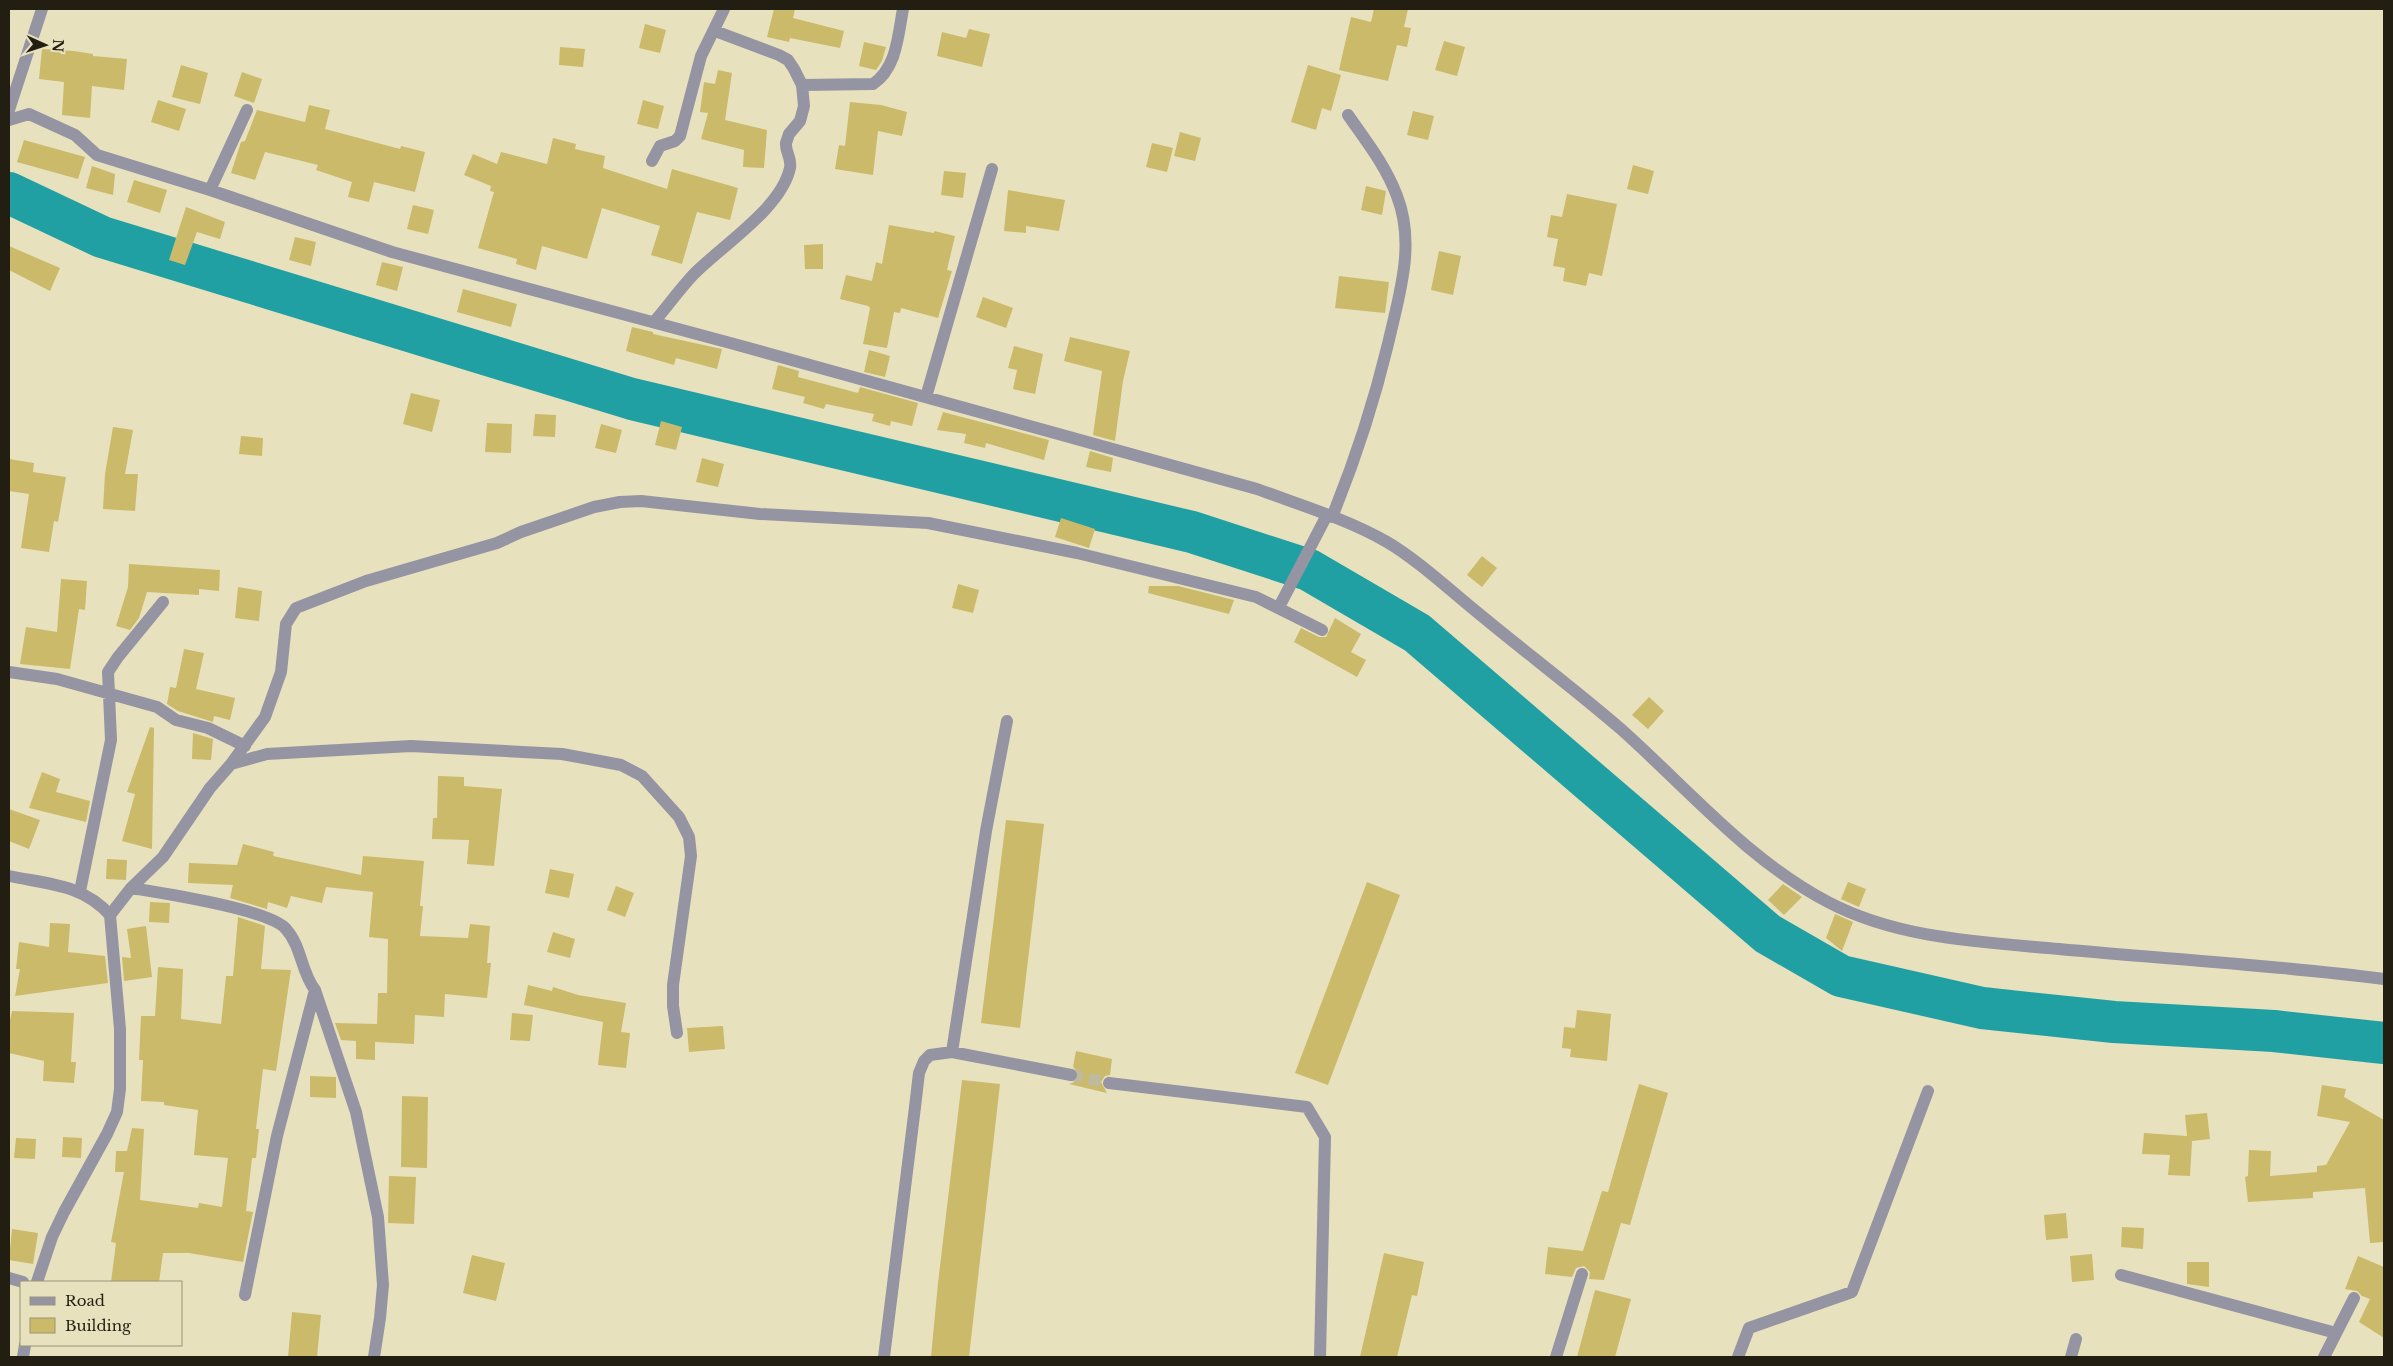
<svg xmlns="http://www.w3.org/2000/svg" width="2393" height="1366" viewBox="0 0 2393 1366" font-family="'Libre Baskerville',serif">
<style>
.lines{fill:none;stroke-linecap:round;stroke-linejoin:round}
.river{stroke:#21a0a3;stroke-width:42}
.building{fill:#cbba6a}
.minor-tunnel{stroke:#c0ba9c;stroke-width:12;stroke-dasharray:12 6;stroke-linecap:butt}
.minor{stroke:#9594a3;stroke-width:12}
</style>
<rect width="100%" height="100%" fill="#e8e1be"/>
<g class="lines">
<!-- river -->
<path class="river" d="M 9,193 L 102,237 L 632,399 L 1192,532 L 1309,570 L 1417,633 L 1768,934 L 1841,976 L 1982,1008 L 2114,1022 L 2274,1031 L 2384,1043"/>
</g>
<!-- building -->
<path class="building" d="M 774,9 L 795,9 L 793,18 L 844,31 L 840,48 L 790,38 L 789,42 L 767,37 Z
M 1374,9 L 1408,9 L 1404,27 L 1411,28 L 1407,47 L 1397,45 L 1388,81 L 1339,70 L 1351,17 L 1371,22 Z
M 645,24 L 666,30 L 660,53 L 639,48 Z
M 969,29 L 990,34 L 982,67 L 937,56 L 942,32 L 966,38 Z
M 1444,41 L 1465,47 L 1457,76 L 1435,70 Z
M 864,42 L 886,47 L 882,61 L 876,70 L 859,66 Z
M 560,47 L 585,49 L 583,67 L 559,65 Z
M 42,49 L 74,51 L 93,54 L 93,56 L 127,59 L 124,90 L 92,86 L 90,118 L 62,115 L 64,82 L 39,79 Z
M 181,65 L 208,73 L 200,104 L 172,97 Z
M 1308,65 L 1341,75 L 1331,111 L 1322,108 L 1316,130 L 1291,122 Z
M 718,70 L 732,73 L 725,120 L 767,130 L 764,168 L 743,167 L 744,150 L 701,139 L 708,113 L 700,112 L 704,82 L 715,84 Z
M 242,72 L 262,79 L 254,103 L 234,96 Z
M 158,100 L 186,109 L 179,131 L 151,122 Z
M 643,100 L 664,106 L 658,129 L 637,124 Z
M 850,102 L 881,105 L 907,112 L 902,136 L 878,131 L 873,175 L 835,169 L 839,145 L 845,146 Z
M 309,105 L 330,110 L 325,129 L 400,149 L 401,146 L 425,152 L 415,192 L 374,182 L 369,202 L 348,197 L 352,182 L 316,170 L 318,165 L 265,152 L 255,180 L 231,173 L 241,142 L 245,141 L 257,110 L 305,122 Z
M 1413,111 L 1434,116 L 1428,140 L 1407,135 Z
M 1180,132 L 1201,138 L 1195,161 L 1174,156 Z
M 553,138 L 576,144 L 575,149 L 605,156 L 603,168 L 667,189 L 672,169 L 738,188 L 730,220 L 697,212 L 682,264 L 651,255 L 660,226 L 602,208 L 587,259 L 542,246 L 536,270 L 516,264 L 517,259 L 478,248 L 494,192 L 490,191 L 491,186 L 464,175 L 473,154 L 497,164 L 501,152 L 547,164 Z
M 24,140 L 85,157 L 78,179 L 17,162 Z
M 1152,143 L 1173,148 L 1167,172 L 1146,167 Z
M 1633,165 L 1654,171 L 1648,194 L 1627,189 Z
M 92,166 L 115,174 L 113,195 L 86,188 Z
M 944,171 L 966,173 L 963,198 L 941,195 Z
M 134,180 L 167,190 L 160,213 L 127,202 Z
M 1366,186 L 1386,191 L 1382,215 L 1361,210 Z
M 1008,190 L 1065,200 L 1059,231 L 1026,226 L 1026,233 L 1004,231 Z
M 1567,194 L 1617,204 L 1602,276 L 1589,273 L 1586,286 L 1563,281 L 1565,268 L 1553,266 L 1558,239 L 1547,237 L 1551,215 L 1562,217 Z
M 413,205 L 434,210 L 428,234 L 407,229 Z
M 186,207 L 225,222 L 220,239 L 197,232 L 185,265 L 169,260 Z
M 889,225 L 934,233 L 934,231 L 955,236 L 947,270 L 952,271 L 938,318 L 901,308 L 900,313 L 894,312 L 887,348 L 863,344 L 870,308 L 868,306 L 840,299 L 846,275 L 872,281 L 876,262 L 882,264 Z
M 295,237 L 316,242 L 311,266 L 289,260 Z
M 823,244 L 823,269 L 805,269 L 804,245 Z
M 9,246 L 60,268 L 50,291 L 9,270 Z
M 1439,251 L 1461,256 L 1453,295 L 1431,290 Z
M 382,262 L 403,267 L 397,291 L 376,285 Z
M 1339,276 L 1389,282 L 1385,313 L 1335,308 Z
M 463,289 L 517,304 L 511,327 L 457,312 Z
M 983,297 L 1013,308 L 1006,328 L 976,317 Z
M 632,327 L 653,332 L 653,334 L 722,349 L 717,369 L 676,358 L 674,365 L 626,351 Z
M 1070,337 L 1130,351 L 1123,381 L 1115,441 L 1093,435 L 1102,371 L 1064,361 Z
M 1014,346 L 1043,354 L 1035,394 L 1013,389 L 1017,370 L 1008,368 Z
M 869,350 L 890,356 L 885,377 L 864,372 Z
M 778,365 L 799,371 L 798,377 L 858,393 L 860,387 L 918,403 L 912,426 L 891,421 L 890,426 L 872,421 L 874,414 L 826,404 L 824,409 L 803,403 L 805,397 L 772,389 Z
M 411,393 L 440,400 L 432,432 L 403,424 Z
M 943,412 L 1049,440 L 1044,460 L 986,443 L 985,448 L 964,443 L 966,434 L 937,430 Z
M 535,414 L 556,415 L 555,437 L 533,436 Z
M 661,421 L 682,427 L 676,450 L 655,445 Z
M 487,423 L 512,424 L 511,453 L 485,452 Z
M 601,424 L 622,430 L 616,453 L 595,448 Z
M 113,427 L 133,430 L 125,474 L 138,474 L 135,511 L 103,509 L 105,474 Z
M 241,436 L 263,438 L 262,456 L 239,454 Z
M 1090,451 L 1113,458 L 1111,472 L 1086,467 Z
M 702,458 L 724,464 L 718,487 L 696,482 Z
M 9,459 L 34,463 L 33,472 L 66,477 L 58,522 L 54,521 L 49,552 L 21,548 L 29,494 L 9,491 Z
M 1061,518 L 1095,529 L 1089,548 L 1055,537 Z
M 1482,556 L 1497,568 L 1482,587 L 1467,575 Z
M 129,564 L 220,570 L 219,591 L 199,589 L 199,595 L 147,592 L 139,618 L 130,630 L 116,626 L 128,587 Z
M 61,579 L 87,581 L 85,610 L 79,609 L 70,669 L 20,664 L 26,627 L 57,632 Z
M 958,584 L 979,590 L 973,613 L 952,608 Z
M 1149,586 L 1178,586 L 1234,600 L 1229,614 L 1148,593 Z
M 238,587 L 262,591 L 259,621 L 235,618 Z
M 1335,618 L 1361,634 L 1351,652 L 1366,660 L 1357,677 L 1294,642 L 1301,628 L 1319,637 L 1326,637 Z
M 184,649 L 204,653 L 196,689 L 235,698 L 230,720 L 214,716 L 213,722 L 178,711 L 167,704 L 170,687 L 176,688 Z
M 1649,697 L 1664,711 L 1648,729 L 1632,715 Z
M 150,727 L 154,728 L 152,849 L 122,841 L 135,794 L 127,792 Z
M 193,733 L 213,739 L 211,760 L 192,759 Z
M 42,772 L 60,779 L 56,792 L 90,801 L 86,822 L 29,808 Z
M 438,776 L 464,777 L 464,786 L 502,789 L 494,866 L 467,864 L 469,840 L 432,839 L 433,818 L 437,818 Z
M 9,809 L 40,820 L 29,849 L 9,841 Z
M 1006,820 L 1044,824 L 1020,1028 L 981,1023 Z
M 243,844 L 274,852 L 273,856 L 361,875 L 363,856 L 424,861 L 420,906 L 423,906 L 420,936 L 468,938 L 470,924 L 490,926 L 487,963 L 491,963 L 487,998 L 445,994 L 444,1017 L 415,1015 L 414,1044 L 375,1042 L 375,1060 L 356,1059 L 356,1041 L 341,1040 L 335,1023 L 377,1024 L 378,993 L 387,993 L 388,939 L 369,937 L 373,892 L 326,887 L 322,903 L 291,896 L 287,908 L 268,902 L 267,909 L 230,898 L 233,885 L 188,883 L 189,863 L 237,865 Z
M 107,859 L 127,860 L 126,880 L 106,879 Z
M 550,869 L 574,874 L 569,898 L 545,893 Z
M 1367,882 L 1400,895 L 1328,1085 L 1295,1073 Z
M 1848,882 L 1866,889 L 1859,907 L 1841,899 Z
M 1783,884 L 1802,897 L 1784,915 L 1768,900 Z
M 616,886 L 634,893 L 625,917 L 607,910 Z
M 150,902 L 170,903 L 169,923 L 149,922 Z
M 1835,914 L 1853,922 L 1842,951 L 1826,938 Z
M 238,917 L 265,926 L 261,969 L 291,970 L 276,1071 L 263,1069 L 256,1129 L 259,1129 L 256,1158 L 252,1158 L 246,1211 L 253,1212 L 243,1262 L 189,1253 L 163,1253 L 159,1282 L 111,1282 L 116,1243 L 111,1242 L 124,1172 L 115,1172 L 116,1151 L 127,1151 L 132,1128 L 144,1129 L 140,1200 L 198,1208 L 199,1203 L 222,1207 L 228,1158 L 194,1155 L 198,1110 L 164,1105 L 164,1102 L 141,1101 L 143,1060 L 139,1060 L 141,1016 L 155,1016 L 158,967 L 183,969 L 181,1019 L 221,1024 L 226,976 L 233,976 Z
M 50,923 L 70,924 L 68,952 L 105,956 L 108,983 L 15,996 L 20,969 L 16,969 L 19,942 L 49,947 Z
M 146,926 L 152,977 L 124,981 L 122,957 L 131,958 L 127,929 Z
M 553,932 L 575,939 L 570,958 L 547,952 Z
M 528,985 L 552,991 L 553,987 L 578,995 L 626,1003 L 621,1032 L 630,1033 L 626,1068 L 598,1065 L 603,1022 L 524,1005 Z
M 1577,1010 L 1611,1014 L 1607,1061 L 1570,1057 L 1571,1049 L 1562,1048 L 1564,1027 L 1575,1028 Z
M 12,1011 L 74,1013 L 71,1062 L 76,1062 L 74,1083 L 43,1081 L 44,1061 L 9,1053 L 9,1024 Z
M 512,1013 L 533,1015 L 530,1041 L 510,1040 Z
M 723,1026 L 725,1049 L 689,1052 L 687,1028 Z
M 1076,1051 L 1112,1059 L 1110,1075 L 1105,1076 L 1101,1082 L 1107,1093 L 1069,1084 L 1077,1081 L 1079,1077 L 1078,1072 L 1073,1067 Z
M 310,1076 L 336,1077 L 336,1098 L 310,1097 Z
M 962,1080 L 1000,1084 L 969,1357 L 931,1357 L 938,1283 Z
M 1639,1084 L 1668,1093 L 1630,1225 L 1621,1223 L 1604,1280 L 1589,1279 L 1590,1272 L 1584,1266 L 1576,1268 L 1572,1277 L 1545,1274 L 1548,1247 L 1583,1251 L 1602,1191 L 1608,1192 Z
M 2322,1085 L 2346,1089 L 2344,1097 L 2384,1120 L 2384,1242 L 2370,1243 L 2365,1188 L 2313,1192 L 2313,1198 L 2248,1202 L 2245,1177 L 2248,1176 L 2249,1150 L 2271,1151 L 2270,1176 L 2317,1172 L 2317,1166 L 2326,1165 L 2350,1122 L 2317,1116 Z
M 402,1096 L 428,1097 L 427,1168 L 401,1167 Z
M 2207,1113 L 2210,1139 L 2192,1141 L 2190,1176 L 2168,1175 L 2170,1155 L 2142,1154 L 2144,1133 L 2187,1136 L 2185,1115 Z
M 63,1137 L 82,1138 L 81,1158 L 62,1157 Z
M 16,1138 L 36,1139 L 35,1159 L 14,1158 Z
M 389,1176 L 416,1177 L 414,1224 L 388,1223 Z
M 2066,1213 L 2068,1238 L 2046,1240 L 2044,1215 Z
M 2122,1227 L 2144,1228 L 2143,1249 L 2121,1247 Z
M 12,1229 L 38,1233 L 33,1264 L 9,1260 Z
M 1384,1253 L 1424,1262 L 1417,1296 L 1412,1295 L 1397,1357 L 1360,1357 Z
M 2092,1254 L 2094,1280 L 2072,1282 L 2070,1256 Z
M 472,1255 L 505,1263 L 496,1301 L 463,1293 Z
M 2358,1256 L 2384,1267 L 2384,1338 L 2359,1322 L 2370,1299 L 2362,1296 L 2357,1291 L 2345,1289 Z
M 2187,1262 L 2209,1262 L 2209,1287 L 2187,1284 Z
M 1595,1290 L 1631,1299 L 1615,1357 L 1577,1357 Z
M 292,1312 L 321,1315 L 317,1357 L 288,1357 Z"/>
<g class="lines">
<!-- minor-tunnel -->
<path class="minor-tunnel" d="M 1071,1075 L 1109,1083"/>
<!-- minor -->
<path class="minor" d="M 802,85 L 873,84 C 897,68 898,35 903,9
M 9,110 L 42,9
M 9,120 L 29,114 L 75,135 L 97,155 L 210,190 L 392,252 L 734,344 L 1257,489 C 1300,505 1347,519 1387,542 C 1418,560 1454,594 1483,617 C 1529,655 1577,691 1622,730 C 1689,790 1748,860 1828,902 C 1898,939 1982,942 2059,949 C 2167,959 2276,965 2384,979
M 652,161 L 660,146 L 675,141 L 680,136 L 701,56 L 724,9
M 210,190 L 247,110
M 654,322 C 667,307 679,290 693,275 C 721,246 781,209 790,168 C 792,158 785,152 786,143 L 789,134 L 800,121 L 804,106 L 802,85 L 794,69 L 788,60 L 779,55 L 715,31
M 926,397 L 992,169
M 1332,517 C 1356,458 1373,406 1388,344 C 1399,295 1416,245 1397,196 C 1386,166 1366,141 1348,115
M 1279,607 L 1327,515
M 9,672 L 57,679 L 157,707 L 176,720 L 208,728 L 245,746
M 231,764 L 267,754 L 411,746 L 562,754 L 621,765 L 642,776 L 679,817 L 689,837 L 691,856 L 673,985 L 673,1006 L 677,1033
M 9,876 C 47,884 83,884 110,915
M 131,888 C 161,893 269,909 286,929 C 302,947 301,972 315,990 L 356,1112 L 378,1217 L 383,1285 L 380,1318 L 374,1357
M 80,891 L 111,740 L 108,672 L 118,657 L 163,602
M 952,1052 L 986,831 L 1007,721
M 1109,1083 L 1307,1107 L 1325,1137 L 1320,1357
M 2121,1275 L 2336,1333
M 9,1278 L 23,1282
M 37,1282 L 52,1237 L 64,1212 L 107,1134 L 117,1112 L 120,1089 L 120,1029 L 110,915 L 131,888 L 163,857 L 210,788 L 231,764 L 265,717 L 281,672 L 286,624 L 296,608 L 366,581 L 497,543 L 521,532 L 594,507 L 620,502 L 641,501 L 760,514 L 928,523 L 1077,553 L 1256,597 L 1322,630
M 245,1295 L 277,1136 L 315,990
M 23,1357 L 25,1345
M 884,1357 L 915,1107 L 919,1073 L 924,1061 L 930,1055 L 952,1052 L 1071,1075
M 1556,1357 L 1582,1274
M 1738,1357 L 1749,1328 L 1852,1292 L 1928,1091
M 2071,1357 L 2076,1339
M 2324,1357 L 2354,1298"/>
</g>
<!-- border -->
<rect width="2393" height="1366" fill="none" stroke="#221f12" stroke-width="20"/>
<!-- legend -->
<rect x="20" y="1281" width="162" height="65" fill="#e8e1be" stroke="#999379"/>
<rect x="30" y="1297" width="25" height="8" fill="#9594a3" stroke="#999379"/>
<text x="65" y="1306" font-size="15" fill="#221f12">Road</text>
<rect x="30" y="1318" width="25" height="15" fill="#cbba6a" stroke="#999379"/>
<text x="65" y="1331" font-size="15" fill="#221f12">Building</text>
<!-- north arrow -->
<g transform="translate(45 45) rotate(93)" stroke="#e8e1be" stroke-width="4" paint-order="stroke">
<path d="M0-4L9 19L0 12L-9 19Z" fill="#221f12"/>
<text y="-8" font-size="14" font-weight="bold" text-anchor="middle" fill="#221f12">N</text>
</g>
</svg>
